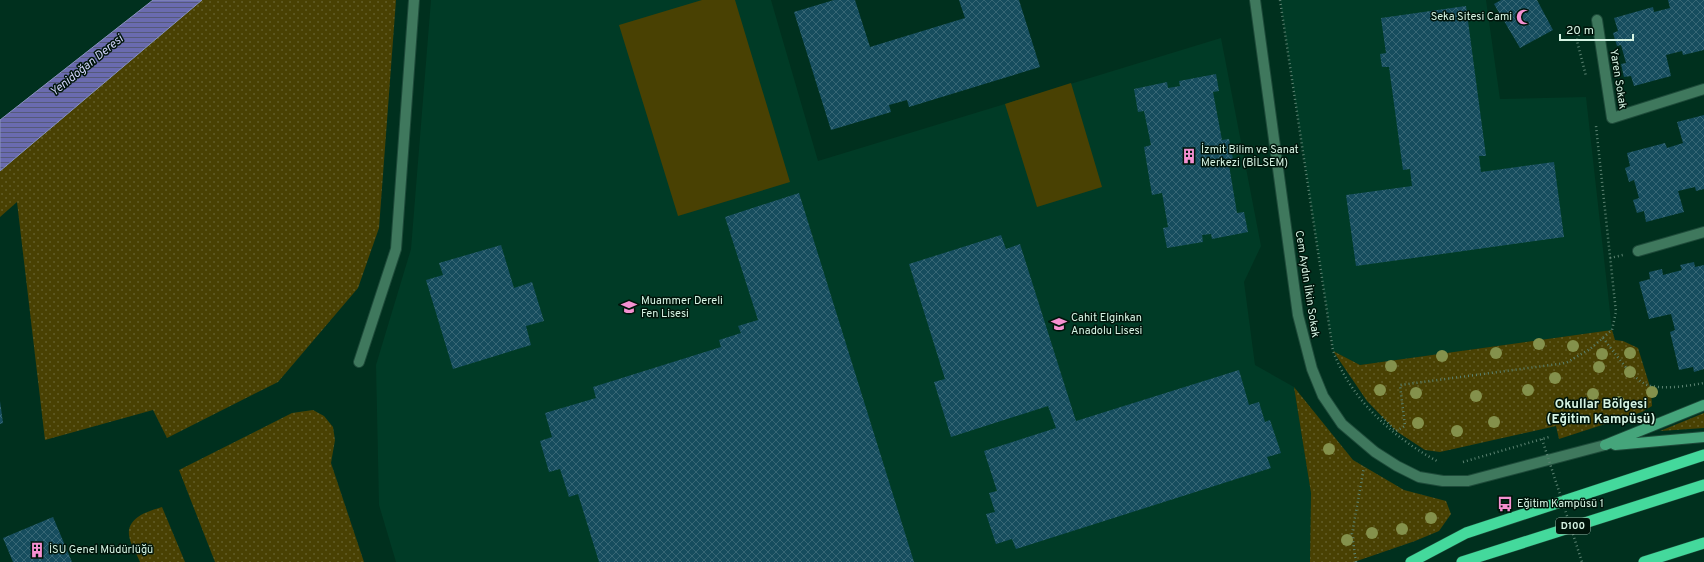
<svg xmlns="http://www.w3.org/2000/svg" width="1704" height="562" viewBox="0 0 1704 562" font-family="Overpass,sans-serif">
<style>
.built{fill:#003b26}
.grass{fill:url(#grass-dots)}
.pitch{fill:#494103}
.water{fill:url(#water-rules);stroke:#8a94bf}
.building{fill:url(#building-cross-hatch)}
.lines{fill:none;stroke-linecap:round;stroke-linejoin:round}
.minor-casing{stroke:#1e4b3a;stroke-width:12}
.secondary-casing{stroke:#1e4b3a;stroke-width:12}
.trunk-casing{stroke:#1e4b3a;stroke-width:12}
.path{stroke:#5b8372;stroke-width:2.5;stroke-dasharray:1 3;stroke-linecap:butt}
.minor{stroke:#3f785d;stroke-width:10}
.secondary{stroke:#45a57b;stroke-width:10}
.trunk{stroke:#44d99c;stroke-width:11}
.path-bridge{stroke:#5b8372;stroke-width:2.5;stroke-dasharray:1 3;stroke-linecap:butt}
.tree{fill:#84914c}
.labels{text-anchor:middle;dominant-baseline:central;stroke-width:3;stroke-linejoin:round;paint-order:stroke}
.shield{fill:#00150b;stroke:#96b1a3;stroke-width:1}
.shield-label{font-size:10px;font-weight:bold;fill:#d6f4e4}
.poi-label{font-size:11px;fill:#d6f4e4;stroke:#00150b;text-anchor:start}
.street-label{font-size:11px;fill:#d6f4e4;stroke:#00150b}
.water-label{font-size:12px;font-style:italic;fill:#d0d3fa;stroke:#00150b}
.quarter-label{font-size:13px;font-weight:bold;fill:#d6f4e4;stroke:#00150b}
</style>
<defs>
<pattern id="grass-dots" width="8" height="8" patternUnits="userSpaceOnUse"><rect width="8" height="8" fill="#494103"/><path d="M2 2h.1M6 6h.1" fill="none" stroke="#625d28" stroke-width="1.8" stroke-linecap="round"/></pattern>
<pattern id="water-rules" width="6" height="5" patternUnits="userSpaceOnUse"><rect width="6" height="5" fill="#6a6baf"/><path d="M0 2.5h6" fill="none" stroke="#555a7a"/></pattern>
<pattern id="building-cross-hatch" width="8" height="8" patternUnits="userSpaceOnUse"><rect width="8" height="8" fill="#164d5e"/><path d="M0 0l8 8M0 8l8-8" fill="none" stroke="#376775"/></pattern>
</defs>
<rect width="100%" height="100%" fill="#00301e"/>
<!-- built -->
<path class="built" d="M 431,0 L 771,0 L 818,161 L 1221,38 L 1261,246 L 1244,282 L 1255,365 L 1294,387 L 1311,493 L 1310,562 L 396,562 L 379,505 L 376,365 L 411,249 Z
M 1280,0 L 1486,0 L 1500,99 L 1586,97 L 1612,330 L 1360,365 L 1333,351 Z"/>
<!-- grass -->
<path class="grass" d="M 202,0 L 396,0 L 379,228 L 358,288 L 278,382 L 167,438 L 153,410 L 45,440 L 17,202 L 0,217 L 0,171 Z
M 1612,330 L 1615,340 L 1623,341 L 1638,348 L 1651,390 L 1652,406 L 1642,412 L 1559,439 L 1556,426 L 1440,452 L 1425,450 L 1396,431 L 1367,401 L 1333,351 L 1360,365 Z
M 1294,387 L 1353,460 L 1404,490 L 1446,501 L 1451,514 L 1439,531 L 1415,541 L 1354,562 L 1310,562 L 1311,493 Z
M 313,410 L 324,416 L 333,427 L 335,440 L 331,463 L 364,562 L 215,562 L 179,470 L 292,413 Z
M 1704,413 L 1704,428 L 1660,431 Z
M 162,507 L 185,562 L 140,562 C 137,554 130,544 129,535 C 127,517 149,511 162,507 Z"/>
<!-- pitch -->
<path class="pitch" d="M 702,0 L 735,0 L 790,182 L 678,216 L 619,25 Z
M 1071,83 L 1102,187 L 1037,207 L 1005,104 Z"/>
<!-- water -->
<path class="water" d="M 153,0 L 202,0 L 0,171 L 0,120 Z"/>
<!-- building -->
<path class="building" d="M 834,0 L 855,0 L 870,47 L 965,18 L 959,0 L 1019,0 L 1040,67 L 909,107 L 907,100 L 889,105 L 891,112 L 831,130 L 794,12 Z
M 1501,0 L 1537,0 L 1553,30 L 1520,48 L 1494,4 Z
M 1668,0 L 1704,0 L 1704,50 L 1683,55 L 1682,51 L 1666,55 L 1671,76 L 1634,86 L 1631,76 L 1624,77 L 1621,64 L 1626,63 L 1621,45 L 1617,46 L 1613,33 L 1618,31 L 1614,18 L 1653,7 L 1654,12 L 1670,8 Z
M 1466,6 L 1486,156 L 1479,156 L 1481,172 L 1554,162 L 1564,237 L 1356,266 L 1346,195 L 1412,186 L 1410,169 L 1403,170 L 1389,67 L 1382,67 L 1380,54 L 1386,53 L 1381,18 Z
M 1216,74 L 1219,91 L 1213,92 L 1222,140 L 1229,139 L 1234,164 L 1229,165 L 1237,213 L 1244,212 L 1248,232 L 1212,239 L 1211,234 L 1202,235 L 1203,242 L 1167,248 L 1163,228 L 1168,227 L 1162,193 L 1152,195 L 1144,147 L 1151,145 L 1144,111 L 1138,112 L 1134,89 L 1167,82 L 1168,88 L 1180,86 L 1179,81 Z
M 1704,115 L 1704,189 L 1696,191 L 1695,187 L 1678,191 L 1684,212 L 1646,222 L 1644,211 L 1637,213 L 1633,200 L 1639,198 L 1634,180 L 1629,182 L 1625,168 L 1630,166 L 1627,153 L 1665,143 L 1667,148 L 1683,143 L 1677,122 Z
M 799,193 L 914,562 L 599,562 L 578,494 L 569,497 L 560,469 L 549,472 L 540,441 L 552,437 L 545,413 L 596,398 L 593,387 L 721,347 L 719,340 L 741,333 L 738,326 L 758,320 L 725,217 Z
M 1001,235 L 1006,249 L 1020,244 L 1076,421 L 1239,370 L 1249,405 L 1259,402 L 1265,422 L 1270,420 L 1281,453 L 1267,457 L 1271,468 L 1016,549 L 1012,539 L 996,544 L 986,514 L 995,512 L 989,493 L 997,491 L 984,451 L 1056,428 L 1048,406 L 951,437 L 934,382 L 945,379 L 909,264 Z
M 501,245 L 514,288 L 532,282 L 544,321 L 526,326 L 531,345 L 453,369 L 426,280 L 443,275 L 439,263 Z
M 1694,262 L 1695,267 L 1704,265 L 1704,369 L 1694,372 L 1693,367 L 1679,370 L 1670,332 L 1675,330 L 1671,314 L 1649,319 L 1639,282 L 1650,279 L 1649,272 L 1662,269 L 1663,275 L 1682,270 L 1680,265 Z
M 0,401 L 3,423 L 0,424 Z
M 53,517 L 72,562 L 13,562 L 3,538 Z"/>
<g class="lines">
<defs>
<path id="minor" d="M 1255,0 L 1298,315 L 1312,369 L 1323,396 L 1342,424 L 1375,452 L 1397,466 L 1419,477 L 1443,481 L 1468,481 L 1605,445
M 1597,20 L 1612,118 L 1704,89
M 1638,251 L 1704,232
M 359,362 L 396,249 L 414,0"/>
<path id="secondary" d="M 1605,445 L 1704,405
M 1615,445 L 1704,437"/>
<path id="trunk" d="M 1411,562 L 1466,533 L 1704,455
M 1462,562 L 1704,485
M 1644,562 L 1704,543"/>
</defs>
<!-- minor casing -->
<use href="#minor" class="minor-casing"/>
<!-- secondary casing -->
<use href="#secondary" class="secondary-casing"/>
<!-- trunk casing -->
<use href="#trunk" class="trunk-casing"/>
<!-- path -->
<path class="path" d="M 1280,0 L 1333,351 C 1351,399 1392,437 1437,461
M 1580,31 L 1577,41 L 1586,76
M 1610,258 L 1623,255
M 1603,338 C 1613,350 1635,384 1651,386 C 1668,389 1687,386 1704,383
M 1382,417 L 1396,431 L 1405,426 L 1400,385 L 1566,363 L 1590,349 L 1612,330 L 1616,312 L 1596,126
M 1463,462 L 1549,437
M 1356,562 L 1352,534 L 1364,467"/>
<!-- minor -->
<use href="#minor" class="minor"/>
<!-- secondary -->
<use href="#secondary" class="secondary"/>
<!-- trunk -->
<use href="#trunk" class="trunk"/>
<!-- path-bridge -->
<path class="path-bridge" d="M 1542,439 L 1582,562"/>
</g>
<!-- trees -->
<g class="tree">
<circle cx="1539" cy="344" r="6"/>
<circle cx="1573" cy="346" r="6"/>
<circle cx="1496" cy="353" r="6"/>
<circle cx="1630" cy="353" r="6"/>
<circle cx="1602" cy="354" r="6"/>
<circle cx="1442" cy="356" r="6"/>
<circle cx="1391" cy="366" r="6"/>
<circle cx="1599" cy="367" r="6"/>
<circle cx="1630" cy="372" r="6"/>
<circle cx="1555" cy="378" r="6"/>
<circle cx="1380" cy="390" r="6"/>
<circle cx="1528" cy="390" r="6"/>
<circle cx="1652" cy="392" r="6"/>
<circle cx="1416" cy="393" r="6"/>
<circle cx="1593" cy="394" r="6"/>
<circle cx="1476" cy="396" r="6"/>
<circle cx="1619" cy="402" r="6"/>
<circle cx="1494" cy="422" r="6"/>
<circle cx="1418" cy="423" r="6"/>
<circle cx="1457" cy="431" r="6"/>
<circle cx="1329" cy="449" r="6"/>
<circle cx="1431" cy="518" r="6"/>
<circle cx="1402" cy="529" r="6"/>
<circle cx="1372" cy="533" r="6"/>
<circle cx="1347" cy="540" r="6"/>
</g>
<!-- icons -->
<defs>
<symbol id="mosque-bare" viewBox="-9 -9 18 18"><path d="M3.5-4.9A6 6 0 1 0 3.5 4.9A5 5 0 1 1 3.5-4.9Z" fill="#f590d1" stroke="#00150b" stroke-width="2.5" paint-order="stroke"/></symbol>
<symbol id="building-bare" viewBox="-9 -9 18 18"><path d="M-4-6H4V6H1V3H-1V6H-4ZM-2.5-4.3h1.7v1.8h-1.7ZM.8-4.3h1.7v1.8H.8ZM-2.5-1h1.7V.8h-1.7ZM.8-1h1.7V.8H.8Z" fill="#f590d1" stroke="#00150b" stroke-width="2.5" paint-order="stroke"/></symbol>
<symbol id="school-bare" viewBox="-9 -9 18 18"><path d="M0-5L7-2L0 1L-7-2ZM-4 1L0 2.5L4 1V4Q0 6-4 4Z" fill="#f590d1" stroke="#00150b" stroke-width="2.5" paint-order="stroke"/></symbol>
<symbol id="bus-bare" viewBox="-9 -9 18 18"><path d="M-5-6H5V4H4V6H2V4H-2V6H-4V4H-5ZM-3.5-4V0h7V-4ZM-3.5 1.2v1.5H-2V1.2ZM2 1.2v1.5H3.5V1.2Z" fill="#f590d1" stroke="#00150b" stroke-width="2.5" paint-order="stroke"/></symbol>
</defs>
<g fill-rule="evenodd">
<use href="#mosque-bare" x="1513" y="6" width="22" height="22"/>
<use href="#building-bare" x="1178" y="145" width="22" height="22"/>
<use href="#school-bare" x="618" y="296" width="22" height="22"/>
<use href="#school-bare" x="1048" y="313" width="22" height="22"/>
<use href="#bus-bare" x="1494" y="493" width="22" height="22"/>
<use href="#building-bare" x="26" y="539" width="22" height="22"/>
</g>
<g class="labels">
<!-- shield labels -->
<rect class="shield" x="1556" y="518" width="34" height="16" rx="3"/>
<g class="shield-label">
<text x="1573" y="526">D100</text>
</g>
<!-- poi labels -->
<g class="poi-label">
<text x="1512" y="17" text-anchor="end">Seka Sitesi Cami</text>
<text x="1201" y="150">İzmit Bilim ve Sanat<tspan x="1201" dy="13">Merkezi (BİLSEM)</tspan></text>
<text x="641" y="301">Muammer Dereli<tspan x="641" dy="13">Fen Lisesi</tspan></text>
<text x="1071" y="318">Cahit Elginkan<tspan x="1071" dy="13">Anadolu Lisesi</tspan></text>
<text x="1517" y="504">Eğitim Kampüsü 1</text>
<text x="49" y="550">İSU Genel Müdürlüğü</text>
</g>
<!-- street labels -->
<g class="street-label">
<text transform="translate(1618 79) rotate(81)">Yaren Sokak</text>
<text transform="translate(1307 284) rotate(81)">Cem Aydın İlkin Sokak</text>
</g>
<!-- water labels -->
<g class="water-label">
<text transform="translate(87 66) rotate(-39)">Yenidoğan Deresi</text>
</g>
<!-- quarter labels -->
<g class="quarter-label">
<text x="1601" y="405">Okullar Bölgesi<tspan x="1601" dy="15">(Eğitim Kampüsü)</tspan></text>
</g>
</g>
<!-- scale -->
<path d="M1560 34v6h73v-6" fill="none" stroke="#d6f4e4" stroke-width="2"/>
<text x="1566" y="34" font-size="12" fill="#d6f4e4" stroke="#00150b" stroke-width="3" paint-order="stroke">20 m</text>
</svg>
